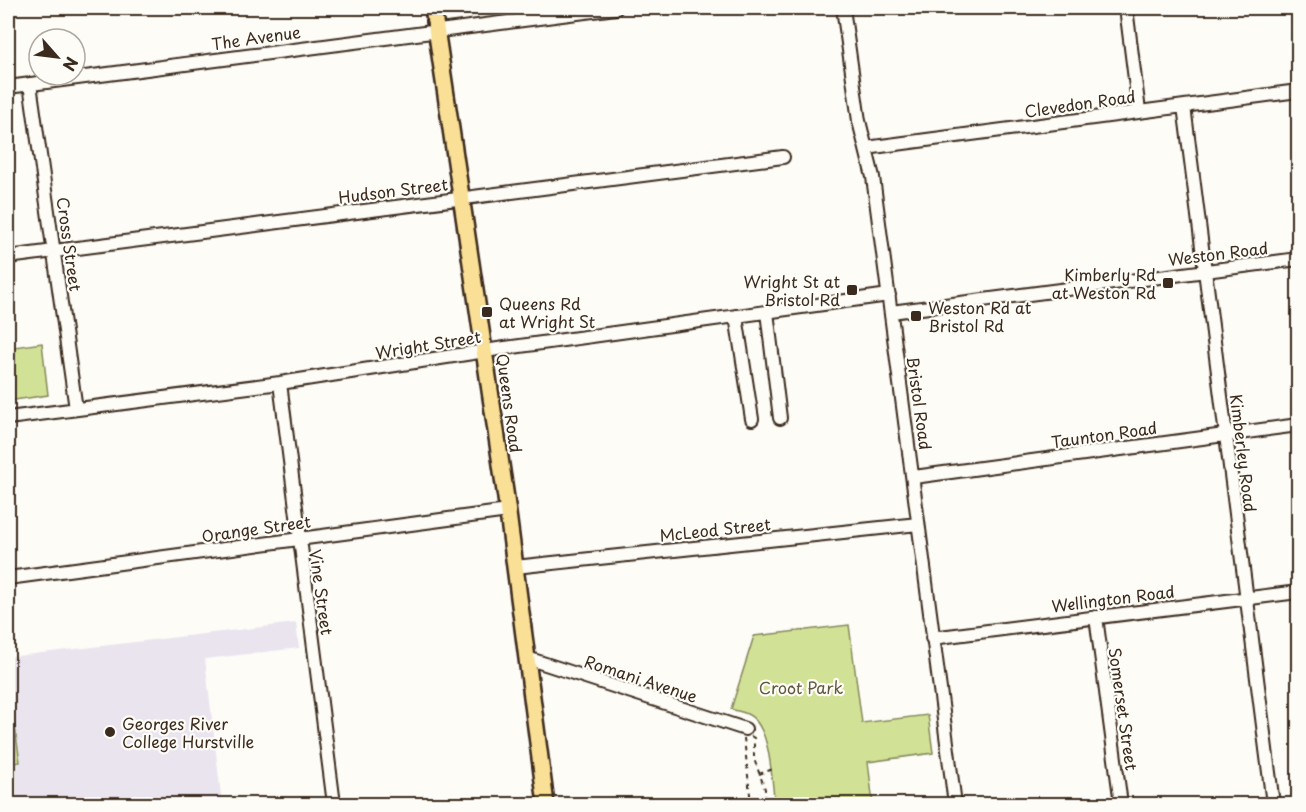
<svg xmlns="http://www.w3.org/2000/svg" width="1306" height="812" viewBox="0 0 1306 812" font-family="'Playpen Sans',sans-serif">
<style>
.built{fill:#eae4ef}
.green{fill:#d1e296;stroke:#86865a;stroke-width:1.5}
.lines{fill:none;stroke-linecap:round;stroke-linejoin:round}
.minor-casing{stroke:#3b2a1e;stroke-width:16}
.major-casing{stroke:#3b2a1e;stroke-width:20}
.path{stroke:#3b2a1e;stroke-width:2;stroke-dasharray:4.5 4.5;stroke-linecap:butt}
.minor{stroke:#fdfcf7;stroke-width:12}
.major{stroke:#fadf96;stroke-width:15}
.poi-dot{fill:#3b2a1e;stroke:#fdfcf7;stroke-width:2}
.labels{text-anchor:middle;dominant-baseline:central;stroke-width:4.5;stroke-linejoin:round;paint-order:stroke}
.street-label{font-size:16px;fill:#3b2a1e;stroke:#fdfcf7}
.poi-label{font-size:16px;fill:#3b2a1e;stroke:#fdfcf7;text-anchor:start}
.park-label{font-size:16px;fill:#60583c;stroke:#fdfcf7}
</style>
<rect width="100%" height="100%" fill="#fdfcf7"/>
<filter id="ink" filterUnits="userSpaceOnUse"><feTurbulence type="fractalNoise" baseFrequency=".0167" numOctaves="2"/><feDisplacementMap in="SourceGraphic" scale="12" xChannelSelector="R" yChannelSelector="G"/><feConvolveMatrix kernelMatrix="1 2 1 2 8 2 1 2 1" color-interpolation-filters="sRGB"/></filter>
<g filter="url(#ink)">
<!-- built -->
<path class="built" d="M 296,623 L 299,648 L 205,659 L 222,804 L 8,804 L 8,657 Z"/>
<!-- green -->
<path class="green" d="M 42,343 L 48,395 L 8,401 L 8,348 Z
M 849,625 L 862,723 L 928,715 L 933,753 L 868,762 L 873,804 L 844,804 L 843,802 L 775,804 C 771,781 772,728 749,715 C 744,712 736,711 731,709 L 754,636 Z
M 8,683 L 20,762 L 8,764 Z"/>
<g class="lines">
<defs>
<path id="minor" d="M 843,8 L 859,121 L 873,177 L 955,804
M 1126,8 L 1139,111
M 30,84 L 76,409
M 8,87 L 616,8
M 1184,106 L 1273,804
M 866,148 L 1298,91
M 8,257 L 783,157
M 767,312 L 780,418
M 891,312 L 1298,259
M 736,316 L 752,419
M 280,383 L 334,804
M 8,418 L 280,383 L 498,349 L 889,295
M 914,477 L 1298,425
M 515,567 L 918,524
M 8,578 L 508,511
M 1096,617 L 1121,804
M 932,638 L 1298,592
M 527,658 L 745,729"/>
<path id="major" d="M 433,8 L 506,498 L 546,804"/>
</defs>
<!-- minor casing -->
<use href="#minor" class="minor-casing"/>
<!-- major casing -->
<use href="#major" class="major-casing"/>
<!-- path -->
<path class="path" d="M 751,736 L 754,738 L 754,759 L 765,789 L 764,804
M 744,738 L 751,804 L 754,804
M 759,774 L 776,768"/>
<!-- minor -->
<use href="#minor" class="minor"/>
<!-- major -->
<use href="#major" class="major"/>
</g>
</g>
<!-- markers -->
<g class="poi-dot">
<rect x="1162" y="277" width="12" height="12" rx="3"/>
<rect x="846" y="284" width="12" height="12" rx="3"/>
<rect x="481" y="306" width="12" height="12" rx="3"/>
<rect x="910" y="310" width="12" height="12" rx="3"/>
<circle cx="110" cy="732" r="6"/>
</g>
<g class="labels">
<!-- street labels -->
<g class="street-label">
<text transform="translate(256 37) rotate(-8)">The Avenue</text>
<text transform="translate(1080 103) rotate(-8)">Clevedon Road</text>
<text transform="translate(393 190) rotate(-7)">Hudson Street</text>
<text transform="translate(70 244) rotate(82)">Cross Street</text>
<text transform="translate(1218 253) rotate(-7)">Weston Road</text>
<text transform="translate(428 344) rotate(-9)">Wright Street</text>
<text transform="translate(510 403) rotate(82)">Queens Road</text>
<text transform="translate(920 403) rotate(82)">Bristol Road</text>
<text transform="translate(1104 434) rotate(-8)">Taunton Road</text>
<text transform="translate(1244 453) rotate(83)">Kimberley Road</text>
<text transform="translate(256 528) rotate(-8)">Orange Street</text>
<text transform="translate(715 529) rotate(-6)">McLeod Street</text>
<text transform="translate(322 592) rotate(82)">Vine Street</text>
<text transform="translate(1113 598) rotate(-7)">Wellington Road</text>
<text transform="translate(641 678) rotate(18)">Romani Avenue</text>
<text transform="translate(1124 709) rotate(82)">Somerset Street</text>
</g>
<!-- poi labels -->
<g class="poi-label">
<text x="1156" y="274" text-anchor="end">Kimberly Rd<tspan x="1156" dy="18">at Weston Rd</tspan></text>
<text x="840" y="281" text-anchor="end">Wright St at<tspan x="840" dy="18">Bristol Rd</tspan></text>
<text x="499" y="303">Queens Rd<tspan x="499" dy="18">at Wright St</tspan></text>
<text x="928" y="307">Weston Rd at<tspan x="928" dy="18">Bristol Rd</tspan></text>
<text x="122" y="723">Georges River<tspan x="122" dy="18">College Hurstville</tspan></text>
</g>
<!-- park labels -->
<g class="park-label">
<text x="801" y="687">Croot Park</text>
</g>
</g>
<!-- margin -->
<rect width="1306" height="812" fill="none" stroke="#fdfcf7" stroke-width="30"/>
<rect x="15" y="15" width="1276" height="782" fill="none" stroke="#3b2a1e" stroke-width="2" filter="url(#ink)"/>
<!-- north arrow -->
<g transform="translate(57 57) rotate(118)"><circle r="28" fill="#fdfcf7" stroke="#afa8a0" stroke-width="1.5"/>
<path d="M0-4.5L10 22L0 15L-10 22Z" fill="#3b2a1e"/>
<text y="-9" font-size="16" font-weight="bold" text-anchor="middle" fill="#3b2a1e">N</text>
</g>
</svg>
